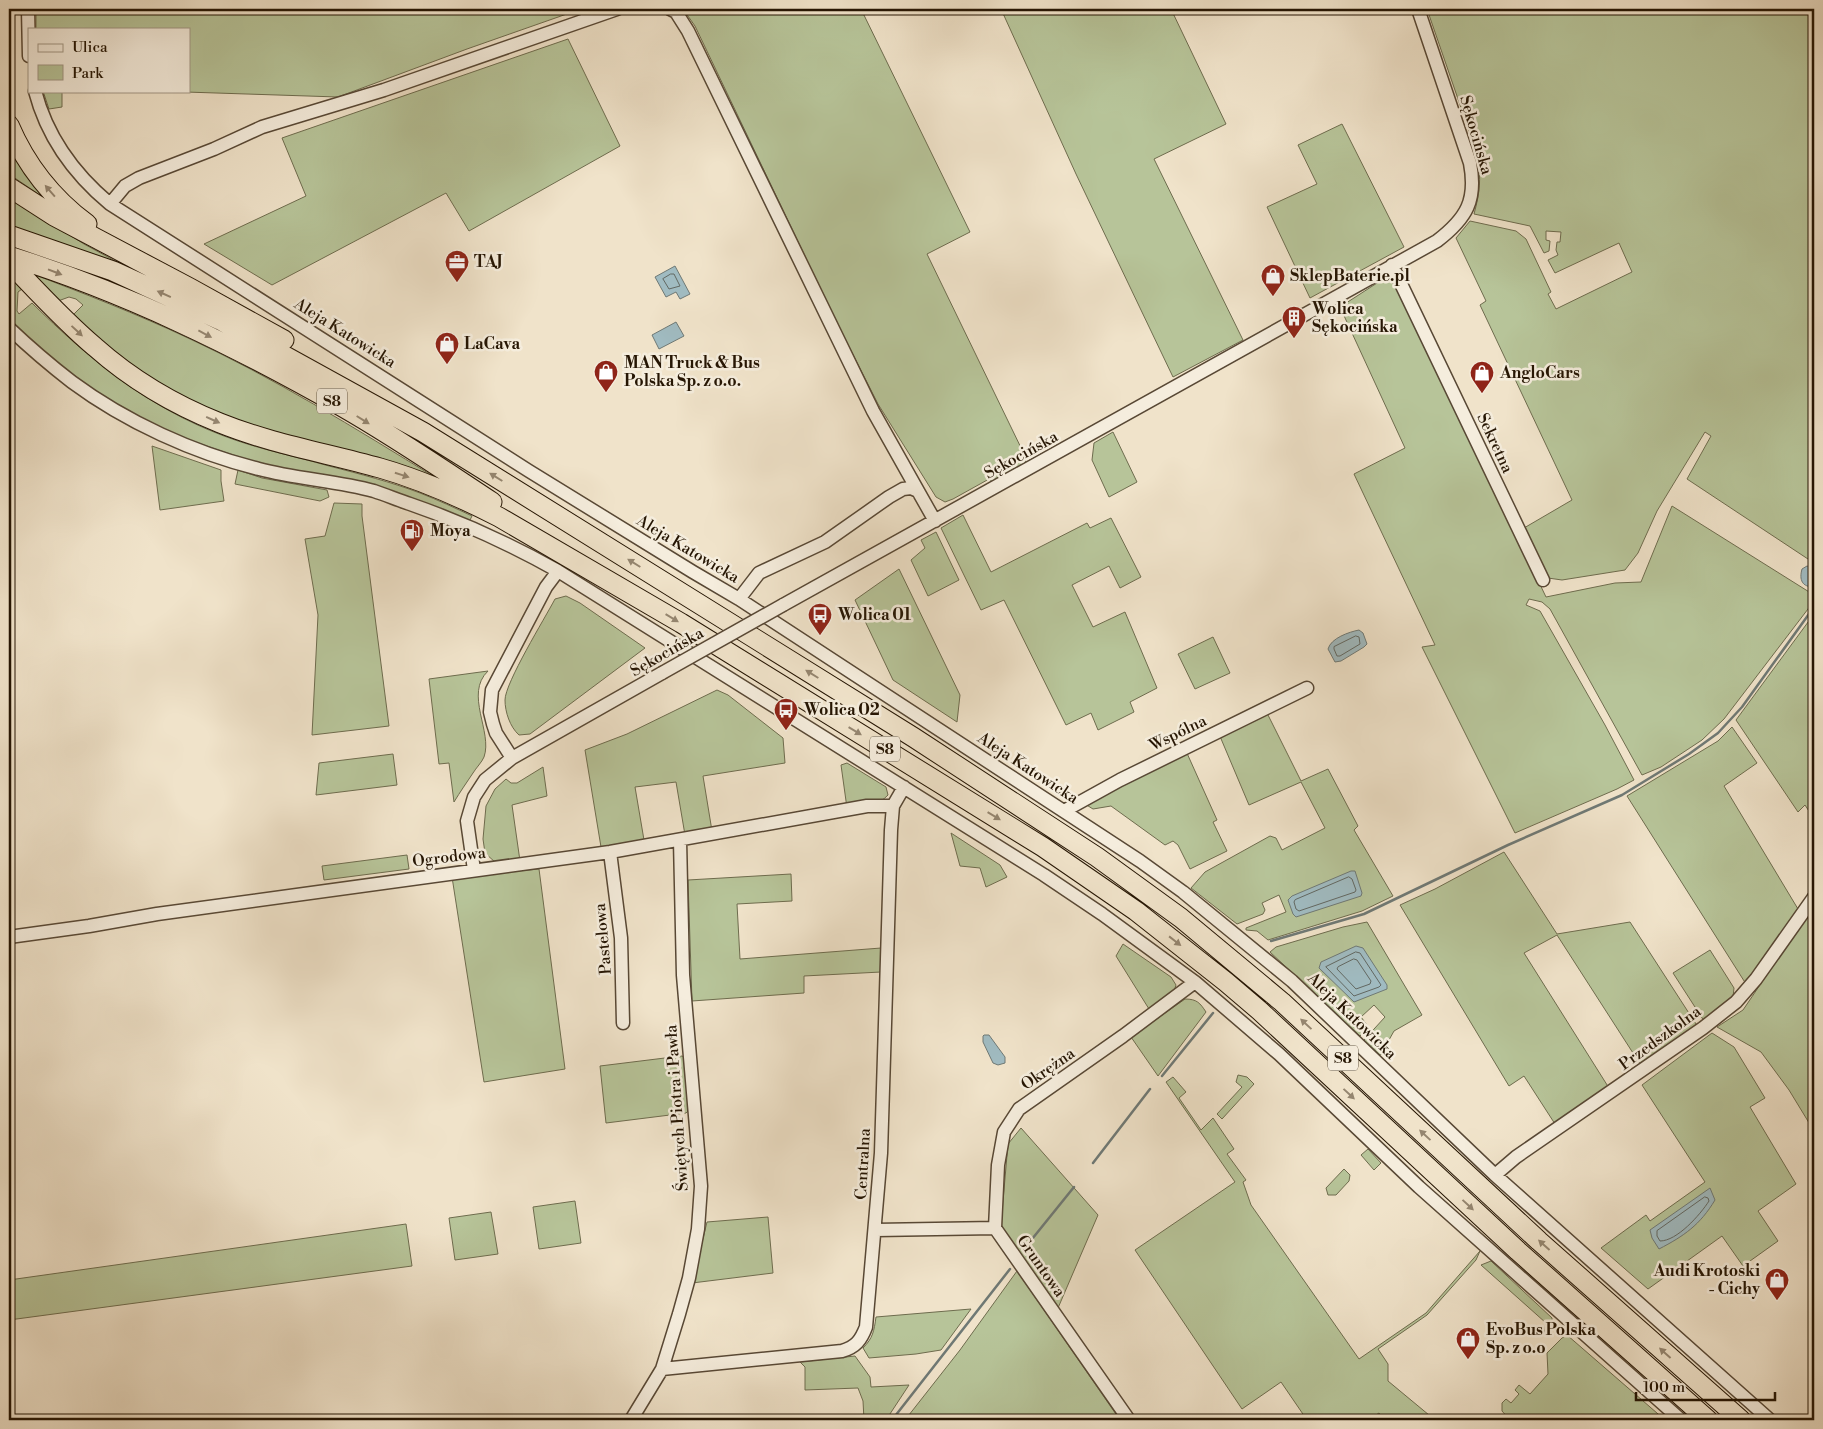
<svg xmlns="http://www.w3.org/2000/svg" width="1823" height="1429" viewBox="0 0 1823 1429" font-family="'Libre Bodoni',serif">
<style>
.green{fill:#b7c499;stroke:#6e6c4e}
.water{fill:#a0bbc1;stroke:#6f7975}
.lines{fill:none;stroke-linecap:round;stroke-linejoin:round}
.shore{stroke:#626862;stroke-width:1}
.stream{stroke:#6f7975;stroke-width:2.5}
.minor-casing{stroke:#584835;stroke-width:15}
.highway-casing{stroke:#251503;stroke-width:21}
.minor{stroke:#f5eddd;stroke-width:12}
.highway{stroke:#f0e3ca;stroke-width:19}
.minor-bridge-casing{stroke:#584835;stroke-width:15;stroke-linecap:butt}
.minor-bridge{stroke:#f5eddd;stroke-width:12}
.oneway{fill:#958670}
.labels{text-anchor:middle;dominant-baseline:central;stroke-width:5;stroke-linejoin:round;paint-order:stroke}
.shield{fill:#f5eddd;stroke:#635644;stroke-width:1}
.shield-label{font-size:15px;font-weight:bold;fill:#251503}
.street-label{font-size:16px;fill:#251503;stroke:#f5eddd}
.poi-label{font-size:16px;font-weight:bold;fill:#251503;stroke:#f5eddd;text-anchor:start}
</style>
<rect width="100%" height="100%" fill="#f0e3ca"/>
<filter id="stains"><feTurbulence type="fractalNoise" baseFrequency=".004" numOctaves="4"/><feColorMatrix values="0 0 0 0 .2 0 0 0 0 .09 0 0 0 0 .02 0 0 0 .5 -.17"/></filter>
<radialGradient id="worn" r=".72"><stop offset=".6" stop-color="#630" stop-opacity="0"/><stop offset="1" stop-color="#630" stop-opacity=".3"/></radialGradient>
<!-- green -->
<path class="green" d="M 36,9 L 581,9 L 467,49 L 338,97 L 155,91 L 189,91 L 189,29 L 36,29 Z
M 683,9 L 861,9 L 970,232 L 927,254 L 1025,456 L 1026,463 L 992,482 L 989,479 L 953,499 L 945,502 L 936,497 L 878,404 L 834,317 L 695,26 Z
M 1001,9 L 1171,9 L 1226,124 L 1154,159 L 1243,340 L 1173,377 L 1076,174 Z
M 1427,9 L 1575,9 L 1603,13 L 1604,9 L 1814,9 L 1814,563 L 1687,479 L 1711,436 L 1705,432 L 1657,511 L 1638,553 L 1625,570 L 1562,580 L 1548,578 L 1524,528 L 1572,500 L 1480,305 L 1486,301 L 1456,238 L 1470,221 L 1516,231 L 1526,239 L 1551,292 L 1548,294 L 1556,309 L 1632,272 L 1619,243 L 1555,273 L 1548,260 L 1558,255 L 1556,250 L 1557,242 L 1560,242 L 1561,232 L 1546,231 L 1546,240 L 1550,241 L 1549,251 L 1544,253 L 1530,226 L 1474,214 C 1480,192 1481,180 1478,157 Z
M 568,39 L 620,146 L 469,231 L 446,193 L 272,285 L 204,244 L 306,196 L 282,138 Z
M 43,91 L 62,91 L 62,107 L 49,109 Z
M 1342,124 L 1404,247 L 1310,298 L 1267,207 L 1317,184 L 1298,145 Z
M 9,141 L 50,202 L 9,174 Z
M 9,197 L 84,244 L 119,263 L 9,228 Z
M 30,273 C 83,293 137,314 188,338 C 274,378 355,428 436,478 L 261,430 L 227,418 L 185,398 L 131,366 L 73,315 L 83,305 L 76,299 L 69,297 L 58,301 Z
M 9,274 L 22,289 L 18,292 L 17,311 L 19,314 L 32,303 C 90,360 147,407 224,436 C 258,449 294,456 329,466 C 360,474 391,482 420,493 C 438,500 455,508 472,516 L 469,522 C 414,507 359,491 304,476 C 245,459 187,443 133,414 C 87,389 47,356 9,320 Z
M 1391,274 L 1546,597 L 1615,583 L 1641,582 L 1672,506 L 1814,595 L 1814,599 L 1808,609 L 1724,719 L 1702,740 L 1661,767 L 1642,775 L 1550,609 L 1542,602 L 1529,599 L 1526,605 L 1540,611 L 1605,725 L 1634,780 L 1617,789 L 1515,833 L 1422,647 L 1435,645 L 1354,474 L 1405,448 L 1340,307 Z
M 1113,432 L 1137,482 L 1109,497 L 1092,460 L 1094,443 Z
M 152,446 L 221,470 L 221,481 L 224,501 L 160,510 Z
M 238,470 L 262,478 L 327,490 L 329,497 L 320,501 L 235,484 Z
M 334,503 L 362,504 L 362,516 L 389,726 L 312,735 L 318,615 L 305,539 L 325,536 Z
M 963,515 L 991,572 L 1087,523 L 1090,528 L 1111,518 L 1141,577 L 1120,588 L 1109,566 L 1072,585 L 1093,627 L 1125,612 L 1157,688 L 1130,702 L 1134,712 L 1098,730 L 1091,713 L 1066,725 L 1004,600 L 981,610 L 941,528 Z
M 936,532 L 959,580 L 928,596 L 911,560 L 925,548 L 921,540 Z
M 899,569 L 960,695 L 957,722 L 893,680 L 855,600 Z
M 566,596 L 580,603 L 645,648 L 530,734 L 519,735 C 510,727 505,712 505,700 C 505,683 545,618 555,599 Z
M 1814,614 L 1814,819 L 1805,805 L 1798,812 L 1736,720 Z
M 1213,637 L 1230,673 L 1195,689 L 1178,654 Z
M 488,671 C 464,694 493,732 484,757 C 482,762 476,768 473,773 C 467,782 460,792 454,802 L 449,763 L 439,764 L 429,679 Z
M 717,690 L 728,695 L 783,738 L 785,763 L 703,776 L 712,831 L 685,835 L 676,782 L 635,787 L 644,840 L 601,847 L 585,750 L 627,734 Z
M 1266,711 L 1301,781 L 1328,769 L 1358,826 L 1354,830 L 1393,896 L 1362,911 L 1268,940 L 1257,931 L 1246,930 L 1246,928 L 1286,912 L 1279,895 L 1262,903 L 1265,910 L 1263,914 L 1237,924 L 1191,888 L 1205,872 L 1270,836 L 1276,838 L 1282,850 L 1325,828 L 1301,782 L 1249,805 L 1219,734 Z
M 1732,727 L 1757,763 L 1724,786 L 1798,909 L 1746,984 L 1627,796 L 1718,741 Z
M 1186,751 L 1217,820 L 1213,822 L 1227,851 L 1190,869 L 1178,845 L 1173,841 L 1165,845 L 1111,806 L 1093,809 L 1085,804 Z
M 393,754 L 397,785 L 316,795 L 319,763 Z
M 847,763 L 886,787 L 888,795 C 879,806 860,805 847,808 L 841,765 Z
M 543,767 L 547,796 L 512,805 L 520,861 L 496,863 L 485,853 L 483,839 L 486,806 L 495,789 L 506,779 L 511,783 L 517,783 Z
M 951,833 L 1000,865 L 1007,877 L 986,887 L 980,868 L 960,866 Z
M 1504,852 L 1557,934 L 1630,922 L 1696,1024 L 1695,1029 L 1642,1067 L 1557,935 L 1524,953 L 1609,1088 L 1555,1124 L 1524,1076 L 1509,1086 L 1400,905 L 1435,889 Z
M 407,855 L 409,869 L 324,880 L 322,866 Z
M 539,869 L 565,1069 L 484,1082 L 452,877 Z
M 791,874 L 792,901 L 737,904 L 740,959 L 881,948 L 881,972 L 804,976 L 804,993 L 692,1001 L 688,880 Z
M 1814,905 L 1814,1131 L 1789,1090 L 1761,1052 L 1717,1027 L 1743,1010 Z
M 1367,922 L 1422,1015 L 1394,1031 L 1385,1047 L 1389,1051 L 1380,1055 L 1364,1040 L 1385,1017 L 1374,1005 L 1361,1017 L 1367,1025 L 1366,1029 L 1360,1036 L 1270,952 L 1276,947 L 1343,927 Z
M 1123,944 L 1171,977 L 1176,985 L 1174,991 L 1149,1009 L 1116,956 Z
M 1710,950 L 1734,988 L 1733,997 L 1704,1021 L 1673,973 Z
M 1185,999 C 1197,999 1200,1003 1206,1012 L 1158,1076 L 1131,1037 Z
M 1712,1033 L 1734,1047 L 1765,1098 L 1750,1107 L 1796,1184 L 1758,1211 L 1778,1241 L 1743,1266 L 1722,1236 L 1648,1289 L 1601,1248 L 1646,1215 L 1650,1221 L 1705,1182 L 1642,1085 Z
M 681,1056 L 687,1057 L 690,1109 L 686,1113 L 606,1123 L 600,1066 Z
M 1238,1075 L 1247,1077 L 1254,1084 L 1222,1119 L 1217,1114 L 1242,1087 L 1236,1082 Z
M 1173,1077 L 1186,1092 L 1179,1098 L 1201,1130 L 1213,1118 L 1234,1149 L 1227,1154 L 1246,1180 L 1243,1182 L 1251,1205 L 1359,1359 L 1426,1313 L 1480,1251 L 1476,1260 L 1427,1315 L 1378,1349 L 1388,1364 L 1388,1381 L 1435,1420 L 1384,1420 L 1379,1413 L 1368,1420 L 1307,1420 L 1281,1382 L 1242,1409 L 1135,1250 L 1235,1182 L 1166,1082 Z
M 1021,1128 L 1098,1215 L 1058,1308 C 1038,1282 1013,1256 1001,1224 L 1008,1144 Z
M 1368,1149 L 1381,1163 L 1374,1170 L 1361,1155 Z
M 1344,1169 L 1350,1175 L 1349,1181 L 1336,1195 L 1328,1195 L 1326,1188 Z
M 575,1201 L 581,1243 L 539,1249 L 533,1207 Z
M 491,1212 L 498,1254 L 455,1260 L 449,1218 Z
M 768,1217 L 773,1273 L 692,1283 L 707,1222 Z
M 406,1224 L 412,1266 L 9,1320 L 9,1280 Z
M 1491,1261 L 1552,1318 L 1552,1326 L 1544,1334 L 1546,1323 L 1481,1265 Z
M 1017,1271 L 1120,1420 L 905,1420 L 960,1350 Z
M 971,1309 L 941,1350 L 916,1354 L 869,1358 L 863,1348 C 873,1338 874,1331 876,1317 Z
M 1567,1335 L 1665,1420 L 1510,1420 L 1502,1411 L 1502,1403 L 1506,1399 L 1511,1403 L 1519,1394 L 1515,1390 L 1519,1385 L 1530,1394 L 1548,1374 L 1547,1353 L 1562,1338 Z
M 855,1356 L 870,1377 L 871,1387 L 909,1385 L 886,1420 L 864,1420 L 863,1401 L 858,1388 L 805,1390 L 805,1367 L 800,1362 Z"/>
<!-- water -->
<path class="water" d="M 675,266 L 690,294 L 680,299 L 676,292 L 666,297 L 655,277 Z
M 676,322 L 684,336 L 659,349 L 652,335 Z
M 1807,566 L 1814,568 L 1814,587 C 1802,587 1799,580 1802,569 Z
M 1359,630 L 1363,633 L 1367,644 L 1364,647 L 1341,661 L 1335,662 L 1328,649 C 1331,638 1349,632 1359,630 Z
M 1351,871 L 1355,871 L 1362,893 L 1361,896 L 1296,917 L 1293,914 L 1288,900 L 1292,896 Z
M 1356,946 L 1363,948 L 1387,985 L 1387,989 L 1354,1002 L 1319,968 L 1321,962 Z
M 984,1035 L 989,1035 L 1005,1057 L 1005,1063 L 998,1065 L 993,1063 L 983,1042 L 983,1036 Z
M 1710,1188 L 1715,1200 C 1700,1225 1684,1236 1659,1249 L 1652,1238 L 1650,1230 Z"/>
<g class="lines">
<!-- shore -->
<path class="shore" d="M 671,274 L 674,274 L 680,286 L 669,289 L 663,279 Z
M 1356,636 L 1359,637 L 1360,644 L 1340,656 L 1337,656 L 1334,649 L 1334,647 Z
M 1349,877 L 1352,879 L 1356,890 L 1355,892 L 1299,911 L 1296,909 L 1294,902 L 1295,900 Z
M 1356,952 L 1360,953 L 1381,985 L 1379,987 L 1354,996 L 1326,967 Z
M 1354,959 L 1357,960 L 1371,981 L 1370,984 L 1356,989 L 1337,969 L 1338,967 Z
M 1705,1197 L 1708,1198 L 1709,1201 C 1700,1215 1677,1241 1660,1241 L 1657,1236 L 1657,1231 Z"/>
<!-- stream -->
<path class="stream" d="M 1271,941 L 1364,914 L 1508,845 L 1622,795 L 1689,754 L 1718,733 L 1742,707 L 1814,607
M 1162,1076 L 1213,1013
M 1093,1163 L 1150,1089
M 1024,1249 L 1074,1187
M 892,1420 L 1010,1269"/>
<defs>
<path id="minor" d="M 28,9 L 29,56
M 670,9 L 676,12 L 688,31 L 873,411 L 918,491
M 35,91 C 47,137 74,174 110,204 L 529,471 L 693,572 L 739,599 L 1140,861 L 1183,892 L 1292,981 L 1495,1175 L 1770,1420
M 110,204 L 125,186 L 139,178 L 214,149 L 262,127 L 384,90 L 617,9
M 1392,265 L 1543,580
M 9,328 C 29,347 50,365 72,382 C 126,422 194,453 259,469 C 297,479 337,481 374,491 C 386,495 398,500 410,504 C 462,522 510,544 558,571 L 1044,875 L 1102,914 L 1195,982 L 1279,1054 L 1419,1187 L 1681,1420
M 739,599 L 759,573 L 825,542 L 889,497 L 903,489 L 911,488 L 918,491 L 935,521
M 783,605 L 1437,241 C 1467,218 1477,200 1470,163 L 1418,9
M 512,758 L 496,733 L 493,724 L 490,712 L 492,690 L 546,587 L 558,571
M 1064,811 L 1120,780 L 1307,688
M 610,852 L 621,938 L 623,1023
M 474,870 L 467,821 L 474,797 L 485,780 L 512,758 L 662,673
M 9,937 L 89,926 L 157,914 L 610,852 L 867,806 L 893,806
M 1495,1175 L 1516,1157 L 1703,1028 L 1736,1002 L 1756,979 L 1814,897
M 995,1228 L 998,1165 L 1004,1132 L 1019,1109 L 1123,1036 L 1195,982
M 876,1230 L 995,1228 L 1129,1420
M 662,1369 L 842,1351 C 856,1347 861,1340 866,1327 L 881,1153 L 891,830 L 893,806 L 904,787
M 631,1420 L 662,1369 L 679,1314 L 689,1278 L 698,1229 L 701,1186 L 683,975 L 680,840"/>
<path id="highway" d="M 9,125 C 26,165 52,198 87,224
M 9,187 L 54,216 L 190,288 L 284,340
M 9,235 L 113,271 L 220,320 L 423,432 L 913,737 L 1097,857 L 1181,918 L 1282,1002 L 1539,1241 L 1741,1420
M 9,256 C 125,292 235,346 341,406 C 392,435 442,469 492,502
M 9,262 C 37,291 64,321 95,347 C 131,379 175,405 220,423 C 272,444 327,453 380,468 C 422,480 460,497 499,517 L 681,623 L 1043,847 L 1136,911 L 1226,982 L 1260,1011 L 1518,1251 L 1708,1420"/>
</defs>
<!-- minor casing -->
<use href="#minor" class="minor-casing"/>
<!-- highway casing -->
<use href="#highway" class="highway-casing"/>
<!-- minor -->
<use href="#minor" class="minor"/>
<!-- highway -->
<use href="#highway" class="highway"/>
<defs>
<path id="minor-bridge" d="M 662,673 L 783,605"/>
</defs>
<!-- minor-bridge casing -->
<use href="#minor-bridge" class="minor-bridge-casing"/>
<!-- minor-bridge -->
<use href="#minor-bridge" class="minor-bridge"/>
</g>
<!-- one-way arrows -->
<defs><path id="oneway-solid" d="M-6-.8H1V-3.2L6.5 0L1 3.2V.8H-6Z" transform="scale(1.25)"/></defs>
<g class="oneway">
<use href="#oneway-solid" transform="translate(50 191) rotate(-131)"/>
<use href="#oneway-solid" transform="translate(55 272) rotate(21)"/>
<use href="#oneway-solid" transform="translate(164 294) rotate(-156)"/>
<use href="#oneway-solid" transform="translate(77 331) rotate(43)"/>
<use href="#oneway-solid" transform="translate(205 334) rotate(28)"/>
<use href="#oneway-solid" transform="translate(213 420) rotate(24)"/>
<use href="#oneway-solid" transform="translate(363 420) rotate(32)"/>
<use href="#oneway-solid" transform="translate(402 475) rotate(18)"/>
<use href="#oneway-solid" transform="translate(496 477) rotate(-148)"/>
<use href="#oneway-solid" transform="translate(634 563) rotate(-148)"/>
<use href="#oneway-solid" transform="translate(672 618) rotate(31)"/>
<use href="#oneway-solid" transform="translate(812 674) rotate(-148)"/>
<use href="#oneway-solid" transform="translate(855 731) rotate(31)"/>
<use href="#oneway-solid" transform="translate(994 816) rotate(31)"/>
<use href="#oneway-solid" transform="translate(1175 941) rotate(38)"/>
<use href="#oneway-solid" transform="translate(1306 1024) rotate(-137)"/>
<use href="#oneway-solid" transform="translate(1349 1094) rotate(43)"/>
<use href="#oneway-solid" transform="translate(1425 1135) rotate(-137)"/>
<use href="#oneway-solid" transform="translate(1468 1205) rotate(43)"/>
<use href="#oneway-solid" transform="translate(1544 1245) rotate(-138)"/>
<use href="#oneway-solid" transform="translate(1665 1353) rotate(-138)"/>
</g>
<!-- icons -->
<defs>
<symbol id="office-pin" viewBox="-11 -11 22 30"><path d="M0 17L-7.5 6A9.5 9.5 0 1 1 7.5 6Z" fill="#8f2418" stroke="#f5eddd"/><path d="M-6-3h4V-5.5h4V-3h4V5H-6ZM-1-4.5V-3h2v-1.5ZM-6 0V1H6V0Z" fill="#fff"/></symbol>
<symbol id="shop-pin" viewBox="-11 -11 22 30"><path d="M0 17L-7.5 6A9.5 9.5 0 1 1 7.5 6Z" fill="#8f2418" stroke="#f5eddd"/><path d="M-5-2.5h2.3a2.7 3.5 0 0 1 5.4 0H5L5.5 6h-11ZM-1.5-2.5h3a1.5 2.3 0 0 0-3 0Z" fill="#fff"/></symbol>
<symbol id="building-pin" viewBox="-11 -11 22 30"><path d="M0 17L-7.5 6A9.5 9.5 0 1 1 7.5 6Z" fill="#8f2418" stroke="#f5eddd"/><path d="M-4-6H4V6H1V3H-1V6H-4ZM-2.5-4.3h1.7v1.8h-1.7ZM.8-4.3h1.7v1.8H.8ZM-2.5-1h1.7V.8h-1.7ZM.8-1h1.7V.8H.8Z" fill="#fff"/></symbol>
<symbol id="fuel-pin" viewBox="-11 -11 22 30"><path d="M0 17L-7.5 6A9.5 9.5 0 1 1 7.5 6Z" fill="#8f2418" stroke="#f5eddd"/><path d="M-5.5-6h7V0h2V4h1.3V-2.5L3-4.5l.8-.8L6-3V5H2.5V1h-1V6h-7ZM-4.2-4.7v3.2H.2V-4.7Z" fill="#fff"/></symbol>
<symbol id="bus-pin" viewBox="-11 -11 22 30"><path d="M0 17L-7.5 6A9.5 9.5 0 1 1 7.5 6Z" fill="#8f2418" stroke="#f5eddd"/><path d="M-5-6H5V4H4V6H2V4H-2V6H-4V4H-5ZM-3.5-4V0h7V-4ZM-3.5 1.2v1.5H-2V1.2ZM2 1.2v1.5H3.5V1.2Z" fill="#fff"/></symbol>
</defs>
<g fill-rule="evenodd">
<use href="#office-pin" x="443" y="248" width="28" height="38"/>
<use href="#shop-pin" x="1259" y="262" width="28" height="38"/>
<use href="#building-pin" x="1280" y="304" width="28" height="38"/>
<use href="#shop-pin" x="433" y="330" width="28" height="38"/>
<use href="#shop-pin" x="592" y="358" width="28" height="38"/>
<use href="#shop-pin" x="1468" y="359" width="28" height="38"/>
<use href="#fuel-pin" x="398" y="517" width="28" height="38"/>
<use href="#bus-pin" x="806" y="601" width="28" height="38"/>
<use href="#bus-pin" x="772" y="696" width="28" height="38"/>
<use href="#shop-pin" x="1763" y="1266" width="28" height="38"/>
<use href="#shop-pin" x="1454" y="1325" width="28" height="38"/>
</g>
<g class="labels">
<!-- shield labels -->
<g class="shield">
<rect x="317" y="388.5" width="30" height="25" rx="4"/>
<rect x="870" y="736.5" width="30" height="25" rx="4"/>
<rect x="1328" y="1045.5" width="30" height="25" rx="4"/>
</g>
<g class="shield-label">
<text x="332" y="401">S8</text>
<text x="885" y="749">S8</text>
<text x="1343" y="1058">S8</text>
</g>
<!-- street labels -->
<g class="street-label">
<text transform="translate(1476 135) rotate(74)">Sękocińska</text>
<text transform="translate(345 333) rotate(32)">Aleja Katowicka</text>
<text transform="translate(1495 443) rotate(65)">Sekretna</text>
<text transform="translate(1021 455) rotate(-29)">Sękocińska</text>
<text transform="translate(688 549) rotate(31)">Aleja Katowicka</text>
<text transform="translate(667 652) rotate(-30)">Sękocińska</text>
<text transform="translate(1178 733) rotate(-26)">Wspólna</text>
<text transform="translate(1028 768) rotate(33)">Aleja Katowicka</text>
<text transform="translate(449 857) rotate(-7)">Ogrodowa</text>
<text transform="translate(603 939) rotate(-95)">Pastelowa</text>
<text transform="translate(1352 1016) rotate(44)">Aleja Katowicka</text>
<text transform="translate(1660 1038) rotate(-36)">Przedszkolna</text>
<text transform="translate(1048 1069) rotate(-35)">Okrężna</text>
<text transform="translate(677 1108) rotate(-94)">Świętych Piotra i Pawła</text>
<text transform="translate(863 1164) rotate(-87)">Centralna</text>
<text transform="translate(1041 1266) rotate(55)">Gruntowa</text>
</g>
<!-- poi labels -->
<g class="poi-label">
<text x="474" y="262">TAJ</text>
<text x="1290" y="276">SklepBaterie.pl</text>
<text x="1312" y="309">Wolica<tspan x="1312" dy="18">Sękocińska</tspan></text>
<text x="464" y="344">LaCava</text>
<text x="624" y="363">MAN Truck &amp; Bus<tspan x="624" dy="18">Polska Sp. z o.o.</tspan></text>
<text x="1500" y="373">AngloCars</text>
<text x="430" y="531">Moya</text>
<text x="838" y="615">Wolica 01</text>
<text x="804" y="710">Wolica 02</text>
<text x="1760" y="1271" text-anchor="end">Audi Krotoski<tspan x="1760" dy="18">- Cichy</tspan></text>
<text x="1486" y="1330">EvoBus Polska<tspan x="1486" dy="18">Sp. z o.o</tspan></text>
</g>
</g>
<!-- margin -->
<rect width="1823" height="1429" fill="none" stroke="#f0e3ca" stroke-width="30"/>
<rect x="10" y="10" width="1803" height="1409" fill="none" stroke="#251503" stroke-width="2.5"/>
<rect x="15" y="15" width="1793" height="1399" fill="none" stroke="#251503"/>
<!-- legend -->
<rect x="28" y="28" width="162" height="65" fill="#f5eddd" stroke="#a29786"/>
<rect x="38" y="44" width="25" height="8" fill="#f5eddd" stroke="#a29786"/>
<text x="72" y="52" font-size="15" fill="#251503">Ulica</text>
<rect x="38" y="65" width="25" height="15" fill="#b7c499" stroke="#a29786"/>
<text x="72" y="78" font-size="15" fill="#251503">Park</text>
<!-- scale -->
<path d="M1636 1392v8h139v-8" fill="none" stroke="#251503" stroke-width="2.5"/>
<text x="1643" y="1392" font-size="15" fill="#251503" stroke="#f5eddd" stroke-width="4" paint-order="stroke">100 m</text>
<rect width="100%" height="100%" filter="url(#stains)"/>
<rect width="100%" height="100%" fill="url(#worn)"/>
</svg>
